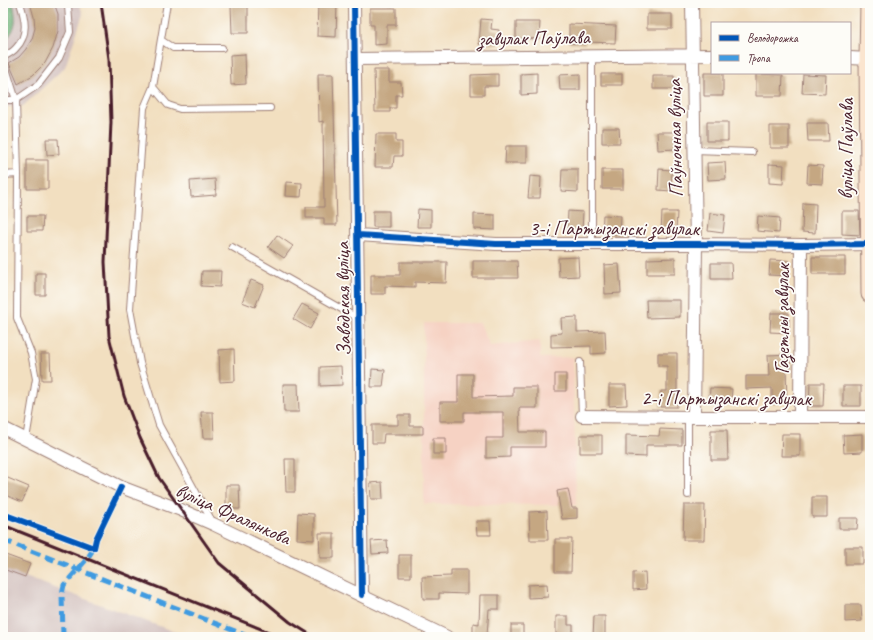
<svg xmlns="http://www.w3.org/2000/svg" width="873" height="640" viewBox="0 0 873 640" font-family="Caveat,sans-serif">
<style>
.built{fill:#f6d2c3}
.industrial{fill:#d1bfbd}
.forest{fill:#69ae73;stroke:#5a664f}
.building{fill:#c5a782}
.lines{fill:none;stroke-linecap:round;stroke-linejoin:round}
.lane-casing{stroke:#9e7f76;stroke-width:8}
.street-casing{stroke:#9e7f76;stroke-width:14}
.secondary-casing{stroke:#9e7f76;stroke-width:19}
.lane{stroke:#fff;stroke-width:6}
.street{stroke:#fff;stroke-width:12}
.secondary{stroke:#fbe5cf;stroke-width:17}
.rail{stroke:#4a1f2b;stroke-width:3}
.quiet{stroke:#409be1;stroke-width:5;stroke-dasharray:10 5;stroke-linecap:butt}
.cycleway-casing{stroke:#fdfcf7;stroke-width:8}
.cycleway{stroke:#0057b8;stroke-width:6}
.labels{text-anchor:middle;dominant-baseline:central;stroke-width:3.5;stroke-linejoin:round;paint-order:stroke}
.street-label{font-size:20px;fill:#4a1f2b;stroke:#fdfcf7}
</style>
<rect width="100%" height="100%" fill="#fdfcf7"/>
<filter id="ink" filterUnits="userSpaceOnUse"><feTurbulence type="fractalNoise" baseFrequency=".025" numOctaves="2"/><feDisplacementMap in="SourceGraphic" scale="8" xChannelSelector="R" yChannelSelector="G"/><feConvolveMatrix kernelMatrix="1 2 1 2 8 2 1 2 1" color-interpolation-filters="sRGB"/></filter>
<filter id="wash" filterUnits="userSpaceOnUse"><feTurbulence type="fractalNoise" baseFrequency=".012" numOctaves="4" result="noise"/><feDisplacementMap in="SourceGraphic" scale="16" xChannelSelector="R" yChannelSelector="G"/><feGaussianBlur stdDeviation="0.9" result="paint"/><feColorMatrix in="noise" values="0 0 0 0 0 0 0 0 0 0 0 0 0 0 0 0 0 1.4 0 .05"/><feComposite in="paint" operator="in"/></filter>
<g filter="url(#wash)">
<rect width="100%" height="100%" fill="#f2dfc0"/>
<!-- built -->
<path class="built" d="M 424,323 L 480,323 L 490,346 L 540,341 L 540,358 L 573,357 L 576,505 L 424,504 Z"/>
<!-- industrial -->
<path class="industrial" d="M 3,3 L 79,3 L 83,14 L 65,67 L 23,106 L 3,107 Z
M 3,554 L 30,564 L 25,577 L 189,637 L 3,637 Z"/>
<!-- forest -->
<path class="forest" d="M 3,3 L 13,3 C 16,17 18,28 6,39 L 3,35 Z"/>
<g id="blocks">
<!-- building -->
<path class="building" d="M 30,3 L 54,3 L 58,14 L 58,31 L 53,48 L 45,63 L 33,75 L 18,84 L 9,63 L 19,57 L 26,49 L 32,39 L 35,28 L 34,17 Z
M 318,3 L 337,3 L 336,37 L 317,36 Z
M 248,5 L 248,33 L 232,33 L 231,6 Z
M 370,8 L 396,8 L 396,25 L 387,25 L 387,44 L 374,45 L 374,25 L 370,25 Z
M 647,14 L 672,14 L 672,29 L 647,29 Z
M 481,19 L 492,20 L 491,29 L 499,30 L 498,45 L 479,44 Z
M 516,22 L 540,22 L 539,39 L 516,38 Z
M 569,24 L 616,26 L 615,43 L 585,42 L 585,44 L 569,43 Z
M 245,54 L 246,84 L 231,85 L 230,55 Z
M 374,70 L 389,70 L 389,82 L 401,82 L 402,95 L 396,95 L 396,108 L 390,108 L 390,112 L 375,112 Z
M 537,73 L 537,94 L 521,95 L 521,74 Z
M 704,73 L 723,73 L 723,96 L 704,96 Z
M 318,74 L 333,74 L 337,225 L 324,225 L 324,218 L 306,218 L 306,207 L 324,207 L 323,121 L 319,122 Z
M 498,74 L 498,86 L 484,86 L 484,95 L 471,95 L 471,75 Z
M 580,74 L 580,90 L 560,90 L 559,75 Z
M 601,74 L 622,74 L 622,85 L 601,85 Z
M 756,74 L 783,75 L 782,96 L 756,96 Z
M 803,74 L 826,75 L 825,94 L 802,93 Z
M 653,76 L 674,76 L 674,89 L 653,89 Z
M 707,122 L 728,122 L 728,141 L 707,141 Z
M 807,123 L 828,123 L 829,141 L 808,141 Z
M 770,126 L 789,126 L 789,148 L 770,148 Z
M 602,128 L 619,128 L 620,143 L 602,143 Z
M 657,132 L 676,132 L 676,149 L 658,150 Z
M 376,134 L 396,134 L 396,142 L 402,142 L 402,156 L 394,156 L 393,167 L 375,167 Z
M 46,139 L 58,139 L 59,154 L 47,155 Z
M 506,146 L 527,146 L 527,163 L 505,163 Z
M 27,160 L 48,160 L 48,189 L 27,189 Z
M 725,162 L 726,179 L 708,180 L 707,163 Z
M 769,164 L 784,165 L 783,184 L 769,183 Z
M 808,165 L 823,166 L 822,184 L 807,183 Z
M 562,169 L 578,169 L 578,192 L 561,191 Z
M 659,169 L 672,170 L 671,191 L 658,190 Z
M 602,170 L 623,170 L 623,189 L 602,189 Z
M 530,176 L 541,177 L 540,198 L 528,198 Z
M 215,179 L 216,195 L 191,197 L 190,181 Z
M 286,182 L 302,183 L 301,197 L 285,196 Z
M 803,203 L 816,204 L 815,233 L 802,232 Z
M 418,209 L 431,210 L 431,227 L 417,227 Z
M 373,211 L 389,211 L 389,227 L 373,227 Z
M 568,211 L 583,212 L 582,232 L 567,232 Z
M 842,211 L 859,211 L 860,235 L 842,234 Z
M 662,212 L 677,212 L 676,231 L 661,231 Z
M 710,213 L 725,215 L 723,233 L 708,231 Z
M 474,214 L 495,215 L 495,230 L 474,229 Z
M 603,215 L 621,216 L 620,235 L 602,234 Z
M 27,216 L 43,216 L 42,231 L 27,231 Z
M 758,216 L 780,218 L 779,233 L 757,231 Z
M 277,235 L 293,246 L 284,258 L 268,247 Z
M 578,257 L 579,276 L 559,277 L 558,258 Z
M 812,257 L 845,257 L 845,274 L 812,274 Z
M 675,258 L 675,274 L 647,274 L 647,259 Z
M 770,260 L 789,261 L 789,276 L 769,275 Z
M 473,261 L 517,261 L 518,278 L 473,278 Z
M 400,262 L 447,262 L 446,283 L 415,282 L 415,287 L 385,286 L 385,294 L 371,294 L 371,275 L 400,275 Z
M 711,263 L 731,263 L 732,279 L 711,279 Z
M 619,264 L 621,293 L 605,294 L 604,265 Z
M 202,271 L 221,271 L 220,287 L 201,286 Z
M 36,273 L 45,273 L 45,295 L 36,295 Z
M 251,280 L 264,285 L 255,307 L 242,302 Z
M 646,300 L 680,300 L 680,317 L 647,318 Z
M 302,304 L 319,313 L 310,329 L 293,319 Z
M 771,313 L 789,313 L 789,333 L 770,332 Z
M 577,317 L 577,332 L 605,331 L 606,353 L 591,354 L 591,346 L 551,347 L 551,334 L 562,333 L 561,318 Z
M 234,349 L 235,381 L 220,382 L 219,350 Z
M 658,353 L 677,353 L 677,407 L 660,407 L 661,391 L 667,391 L 667,366 L 658,366 Z
M 41,354 L 50,354 L 51,380 L 42,380 Z
M 790,354 L 791,369 L 786,369 L 787,403 L 772,404 L 772,388 L 746,389 L 746,376 L 769,376 L 768,355 Z
M 341,366 L 342,385 L 320,386 L 320,367 Z
M 372,369 L 385,370 L 383,387 L 371,387 Z
M 458,374 L 473,374 L 473,397 L 513,396 L 513,387 L 537,387 L 537,408 L 519,408 L 520,432 L 545,432 L 545,447 L 510,447 L 510,457 L 486,458 L 486,438 L 503,438 L 503,412 L 464,412 L 464,421 L 440,421 L 440,402 L 458,402 Z
M 555,374 L 566,374 L 566,391 L 555,391 Z
M 810,383 L 824,383 L 823,406 L 809,406 Z
M 283,384 L 298,384 L 299,412 L 284,412 Z
M 609,385 L 626,385 L 627,405 L 609,406 Z
M 843,386 L 861,386 L 861,406 L 843,406 Z
M 710,388 L 732,389 L 731,403 L 709,402 Z
M 201,412 L 213,412 L 214,438 L 203,438 Z
M 398,415 L 410,415 L 410,426 L 423,426 L 423,434 L 384,434 L 383,443 L 372,443 L 372,425 L 398,425 Z
M 660,429 L 682,430 L 682,445 L 646,445 L 646,457 L 626,456 L 626,435 L 659,436 Z
M 711,430 L 727,430 L 728,460 L 711,460 Z
M 782,434 L 800,434 L 800,456 L 781,456 Z
M 862,434 L 862,452 L 844,453 L 843,435 Z
M 580,435 L 602,435 L 602,453 L 580,453 Z
M 433,438 L 446,438 L 446,454 L 433,454 Z
M 285,459 L 295,459 L 295,492 L 286,492 Z
M 3,476 L 29,487 L 22,502 L 3,494 Z
M 382,482 L 383,499 L 371,499 L 370,483 Z
M 226,485 L 239,485 L 240,509 L 226,509 Z
M 568,489 L 572,508 L 577,508 L 577,518 L 562,519 L 557,491 Z
M 812,497 L 827,497 L 827,517 L 812,517 Z
M 684,505 L 705,505 L 704,540 L 683,540 Z
M 547,511 L 548,540 L 530,540 L 529,512 Z
M 298,513 L 314,514 L 314,540 L 297,539 Z
M 839,518 L 858,518 L 857,529 L 839,529 Z
M 476,521 L 490,521 L 491,535 L 477,535 Z
M 319,533 L 334,533 L 334,558 L 320,558 Z
M 555,539 L 572,539 L 571,572 L 555,572 Z
M 387,540 L 388,553 L 372,554 L 371,541 Z
M 845,547 L 863,547 L 863,564 L 845,564 Z
M 3,554 L 30,564 L 25,577 L 3,569 Z
M 399,555 L 411,555 L 411,577 L 399,577 Z
M 451,570 L 467,570 L 467,594 L 439,593 L 439,599 L 423,599 L 422,577 L 451,576 Z
M 645,572 L 646,589 L 633,590 L 633,573 Z
M 547,584 L 548,597 L 528,598 L 528,585 Z
M 480,595 L 499,595 L 499,609 L 489,609 L 487,635 L 473,634 L 473,623 L 479,624 Z
M 845,605 L 861,605 L 862,621 L 845,622 Z
M 556,616 L 568,616 L 568,625 L 573,625 L 573,637 L 556,637 Z
M 594,616 L 605,616 L 605,637 L 593,637 Z
M 511,625 L 523,625 L 523,637 L 511,637 Z"/>
</g>
</g>
<g filter="url(#ink)">
<use href="#blocks" fill-opacity="0" stroke="#9e7f76" stroke-width="1"/>
<g class="lines">
<defs>
<path id="lane" d="M 167,3 L 153,87 L 144,108 L 130,309 L 140,363 L 159,425 L 213,523
M 161,40 L 173,48 L 222,48
M 592,56 L 592,244
M 3,57 C 7,55 13,52 16,48 C 29,35 25,18 20,3
M 3,59 L 16,100 L 18,174 L 17,318 L 31,353 L 36,379 L 26,439
M 153,87 L 168,105 L 180,109 L 270,108
M 3,100 L 16,100 L 38,85 L 59,58 L 70,32 L 68,6 L 67,3
M 694,150 L 752,152
M 3,175 L 18,174
M 232,247 L 359,319
M 580,362 L 582,416
M 688,495 L 688,417"/>
<path id="street" d="M 354,3 L 362,595
M 692,3 L 696,244 L 694,417
M 850,58 L 868,59
M 356,59 L 712,55
M 358,235 L 496,244 L 696,244 L 801,245 L 870,244
M 582,416 L 694,417 L 870,417
M 800,417 L 801,245
M 3,428 L 121,487 L 181,510 L 213,524 L 447,637"/>
<path id="secondary" d="M 869,3 L 868,59 L 870,294"/>
</defs>
<!-- lane casing -->
<use href="#lane" class="lane-casing"/>
<!-- street casing -->
<use href="#street" class="street-casing"/>
<!-- secondary casing -->
<use href="#secondary" class="secondary-casing"/>
<!-- lane -->
<use href="#lane" class="lane"/>
<!-- street -->
<use href="#street" class="street"/>
<!-- secondary -->
<use href="#secondary" class="secondary"/>
<!-- rail -->
<path class="rail" d="M 101,3 L 109,59 L 111,122 L 105,262 L 109,336 L 124,396 L 140,438 L 159,478 L 219,563 L 290,622 L 314,637
M 3,525 L 281,637"/>
<!-- quiet -->
<path class="quiet" d="M 3,540 L 250,637
M 63,637 L 62,594 L 64,585 L 87,559 L 94,548"/>
<defs>
<path id="cycleway" d="M 354,3 L 362,595
M 358,235 L 496,244 L 696,244 L 801,245 L 870,244
M 3,514 L 94,548 L 96,539 L 121,487"/>
</defs>
<!-- cycleway casing -->
<use href="#cycleway" class="cycleway-casing"/>
<!-- cycleway -->
<use href="#cycleway" class="cycleway"/>
</g>
</g>
<g class="labels">
<!-- street labels -->
<g class="street-label">
<text transform="translate(534 38) rotate(-1)">завулак Паўлава</text>
<text transform="translate(675 138) rotate(-91)">Паўночная вуліца</text>
<text transform="translate(846 149) rotate(-90)">вуліца Паўлава</text>
<text x="614" y="228">3-і Партызанскі завулак</text>
<text transform="translate(343 299) rotate(-91)">Заводская вуліца</text>
<text transform="translate(782 319) rotate(-90)">Газетны завулак</text>
<text x="726" y="398">2-і Партызанскі завулак</text>
<text transform="translate(233 514) rotate(24)">вуліца Фралянкова</text>
</g>
</g>
<!-- margin -->
<rect width="873" height="640" fill="none" stroke="#fdfcf7" stroke-width="16"/>
<!-- legend -->
<rect x="711" y="22" width="140" height="52" fill="#fdfcf7" stroke="#b5a4a5"/>
<rect x="719" y="35" width="20" height="6" fill="#0057b8" stroke="#b5a4a5"/>
<text x="747" y="42" font-size="12" fill="#4a1f2b">Велодорожка</text>
<rect x="719" y="55" width="20" height="6" fill="#409be1" stroke="#b5a4a5"/>
<text x="747" y="62" font-size="12" fill="#4a1f2b">Тропа</text>
</svg>
